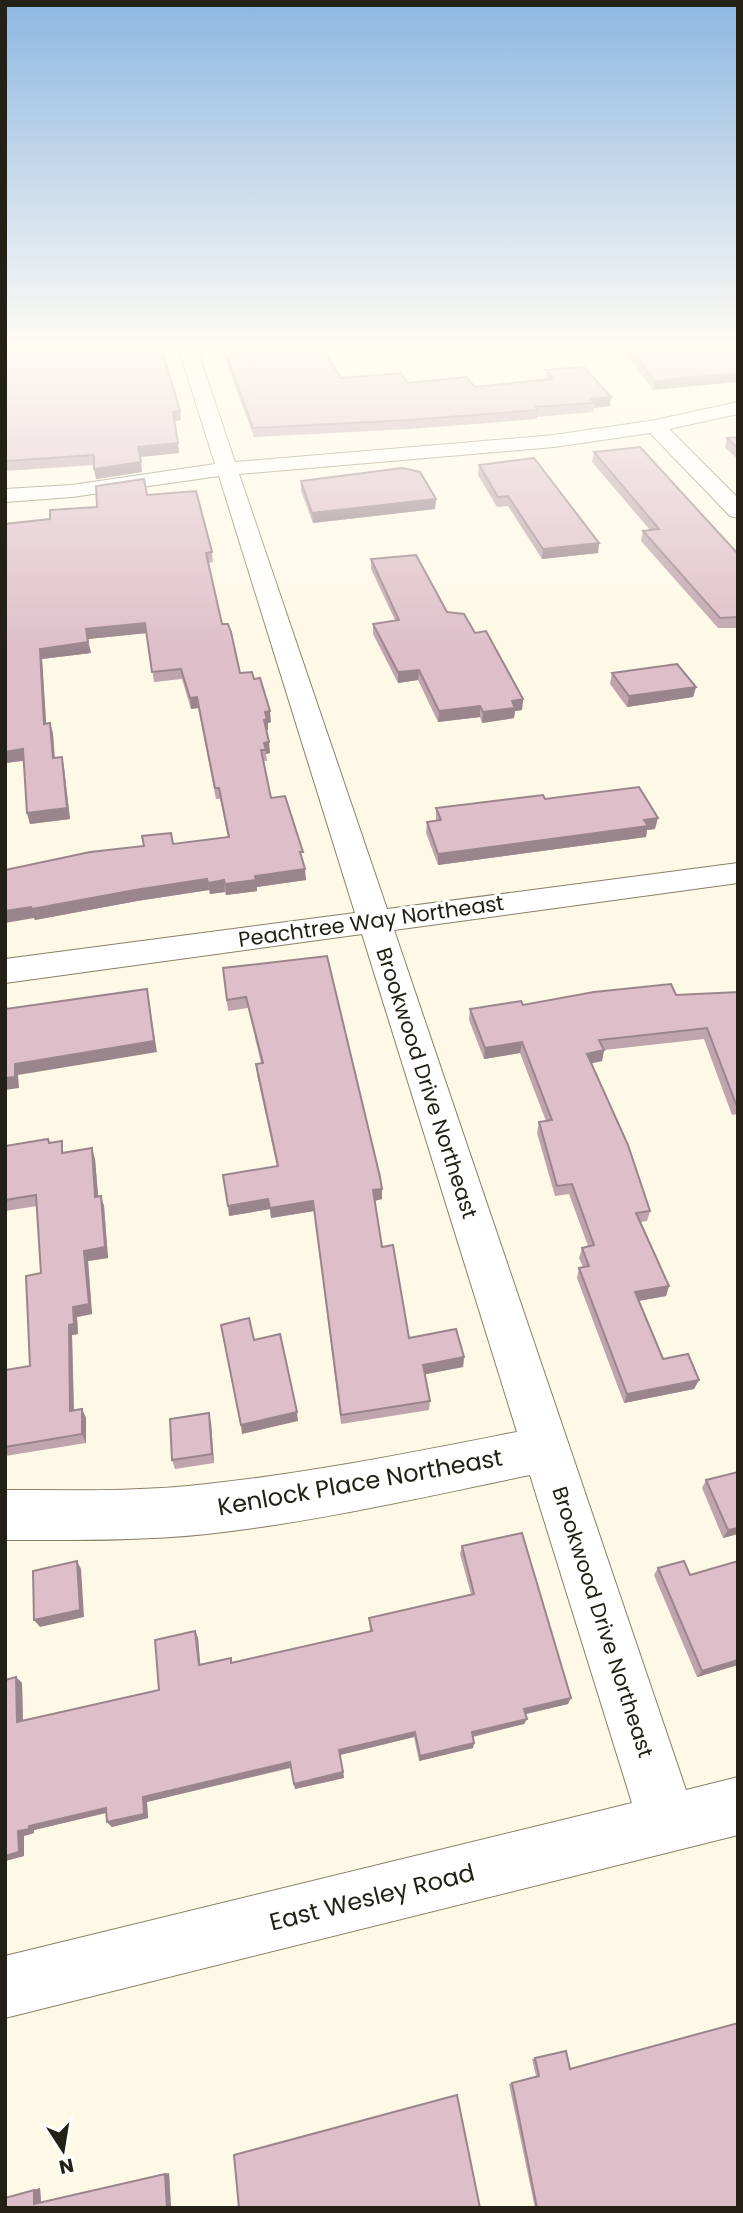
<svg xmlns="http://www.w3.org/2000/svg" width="743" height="2213" viewBox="0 0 743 2213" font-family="Poppins,sans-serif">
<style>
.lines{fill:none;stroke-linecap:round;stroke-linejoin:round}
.minor-casing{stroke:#898066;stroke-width:2}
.minor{fill:#fff;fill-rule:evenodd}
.wall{fill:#bfa3ad}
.shaded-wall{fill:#9b858d}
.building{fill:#debec9;stroke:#9b858d;stroke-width:2}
.labels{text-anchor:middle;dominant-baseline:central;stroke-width:6;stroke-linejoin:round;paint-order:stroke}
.street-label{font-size:21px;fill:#232015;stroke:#fff}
.near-street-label{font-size:24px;fill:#232015;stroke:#fff}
</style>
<rect width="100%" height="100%" fill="#fef8e7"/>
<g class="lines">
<defs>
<path id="minor" d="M 177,343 L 195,343 L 235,462 L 554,435 L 655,420 L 738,402 L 738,414 L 669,429 L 738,498 L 738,518 L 730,516 L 650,433 L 554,447 L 239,474 L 387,909 L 738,863 L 738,883 L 394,930 L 686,1790 L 738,1777 L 738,1835 L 5,2018 L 5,1956 L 632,1803 L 530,1475 C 423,1497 316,1522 207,1534 C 140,1541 72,1540 5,1540 L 5,1490 C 73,1490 140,1492 207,1484 C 311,1473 414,1452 517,1432 L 362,934 L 5,983 L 5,959 L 355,913 L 219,476 L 72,497 L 5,502 L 5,489 L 72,485 L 215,464 Z"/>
</defs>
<!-- minor casing -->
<use href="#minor" class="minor-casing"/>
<!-- minor -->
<use href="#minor" class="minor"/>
</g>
<!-- wall -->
<path class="wall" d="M 5,343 L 181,420 L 174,421 L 179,453 L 140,457 L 142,472 L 96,479 L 94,465 L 5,471 Z
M 219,343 L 320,343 L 341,378 L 475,387 L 545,380 L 546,370 L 611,397 L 610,406 L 594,408 L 593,412 L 537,417 L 537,419 L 410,429 L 254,437 Z
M 658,343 L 738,343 L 653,390 L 628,357 L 630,348 L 662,346 Z
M 738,437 L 738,459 L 725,448 L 727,438 Z
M 594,452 L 738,554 L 738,628 L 718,628 L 641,541 L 643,531 L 650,530 L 592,462 Z
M 479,465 L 599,543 L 598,553 L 542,559 L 508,506 L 497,507 L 478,475 Z
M 301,481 L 436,499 L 435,509 L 313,523 L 301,491 Z
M 147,495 L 212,552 L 213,562 L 208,563 L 222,624 L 240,673 L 254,679 L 271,722 L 268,723 L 268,730 L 266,730 L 270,753 L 266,754 L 267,761 L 264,761 L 271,798 L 303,863 L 306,880 L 257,887 L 257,891 L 226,895 L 225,892 L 210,894 L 209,890 L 137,901 L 35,920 L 5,870 L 173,844 L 228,837 L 220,799 L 216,799 L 198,708 L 191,709 L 182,679 L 154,682 L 147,633 L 88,639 L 91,653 L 42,659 L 46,724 L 50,723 L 53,734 L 55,757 L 64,768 L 70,819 L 30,824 L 27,813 L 24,761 L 5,763 L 5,524 L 50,519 Z
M 371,559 L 447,612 L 475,633 L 523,699 L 522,710 L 515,711 L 514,718 L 482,723 L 480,717 L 438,722 L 418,680 L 398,683 L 373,634 L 373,624 L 395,620 L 371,569 Z
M 612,673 L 696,687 L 693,697 L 627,707 L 610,684 Z
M 545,799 L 655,829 L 647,830 L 646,837 L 438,865 L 426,833 L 427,822 L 436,821 L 436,808 Z
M 327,956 L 382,1189 L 382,1199 L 375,1201 L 382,1247 L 409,1338 L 464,1357 L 463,1367 L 424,1374 L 430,1401 L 429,1410 L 341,1424 L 314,1211 L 271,1218 L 270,1209 L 229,1216 L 277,1166 L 257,1075 L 256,1064 L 261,1063 L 248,1008 L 228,1011 L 223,968 Z
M 738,992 L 738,1114 L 732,1115 L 704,1039 L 604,1050 L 602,1061 L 591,1063 L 650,1211 L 647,1221 L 641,1222 L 669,1286 L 666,1296 L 639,1301 L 663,1359 L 699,1380 L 694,1389 L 624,1403 L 577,1278 L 579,1268 L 583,1267 L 579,1258 L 582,1248 L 588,1246 L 569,1194 L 555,1196 L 537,1133 L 539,1122 L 546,1121 L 520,1053 L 484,1059 L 469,1020 L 470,1009 L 523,1005 Z
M 48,1139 L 50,1143 L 65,1153 L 95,1159 L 98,1196 L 104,1206 L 108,1258 L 88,1261 L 92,1314 L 77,1317 L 78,1334 L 72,1335 L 74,1410 L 82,1409 L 86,1418 L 86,1443 L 5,1456 L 5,1370 L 30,1366 L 41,1273 L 37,1206 L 5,1211 L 5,1146 Z
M 211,1423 L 214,1463 L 175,1469 L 172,1460 Z
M 738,1472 L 738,1534 L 723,1538 L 702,1488 L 706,1480 Z
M 462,1546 L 568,1704 L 525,1714 L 527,1719 L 524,1724 L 473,1737 L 474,1743 L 473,1748 L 419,1761 L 414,1737 L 340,1755 L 344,1778 L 295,1789 L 291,1768 L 147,1802 L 148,1818 L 112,1827 L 107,1822 L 106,1813 L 34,1830 L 34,1833 L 24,1836 L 24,1856 L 5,1861 L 5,1680 L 16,1677 L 22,1683 L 23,1720 L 159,1690 L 195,1631 L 198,1638 L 200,1665 L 232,1662 L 370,1632 L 369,1618 L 471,1594 L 460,1554 Z
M 658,1568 L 690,1575 L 738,1665 L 697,1677 L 654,1575 Z
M 738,2023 L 738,2208 L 535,2208 L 509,2084 L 536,2076 L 532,2059 L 566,2051 L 570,2069 Z
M 169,2173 L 171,2208 L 5,2208 L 5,2198 L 40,2188 L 41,2202 Z"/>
<!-- shaded-wall -->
<path class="shaded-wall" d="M 738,373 L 738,382 L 653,390 L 655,381 Z
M 611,397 L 610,406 L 594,408 L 594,403 L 591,399 Z
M 180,411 L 181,420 L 174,421 L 173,412 Z
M 178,443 L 179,453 L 139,457 L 138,447 Z
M 141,462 L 142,472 L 96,479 L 94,469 Z
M 436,499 L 435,509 L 313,523 L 312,513 Z
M 599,543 L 598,553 L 542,559 L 543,549 Z
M 145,623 L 147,633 L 88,639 L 86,629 Z
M 88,642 L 91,653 L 42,659 L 47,735 L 44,724 L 40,649 Z
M 419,670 L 418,680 L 398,683 L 398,672 Z
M 696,687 L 693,697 L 627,707 L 629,696 Z
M 197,697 L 198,708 L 191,709 L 190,698 Z
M 523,699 L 522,710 L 515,711 L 514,718 L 482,723 L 483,712 L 512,701 Z
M 480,706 L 480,717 L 438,722 L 439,711 Z
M 270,711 L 271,722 L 268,723 L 268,730 L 264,731 L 264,720 L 265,712 Z
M 50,723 L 53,734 L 55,769 L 53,758 Z
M 269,742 L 270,753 L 266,754 L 264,743 Z
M 23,749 L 26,760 L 5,763 L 5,752 Z
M 62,757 L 64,768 L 70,819 L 30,824 L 27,813 Z
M 658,818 L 655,829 L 647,830 L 646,837 L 438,865 L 438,854 Z
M 305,869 L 306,880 L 257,887 L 257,891 L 226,895 L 225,884 L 255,876 Z
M 207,879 L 209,890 L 137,901 L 35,920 L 34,918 L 5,923 L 5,911 Z
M 224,880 L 225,892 L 210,894 L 208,883 Z
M 147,989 L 157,1052 L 18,1075 L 19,1088 L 5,1090 L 5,1078 L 15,1064 Z
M 522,1042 L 520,1053 L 484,1059 L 485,1048 Z
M 604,1050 L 602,1061 L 585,1065 L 587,1054 Z
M 92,1148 L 95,1159 L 99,1207 L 95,1197 Z
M 382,1189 L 382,1199 L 373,1201 L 373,1190 Z
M 101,1196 L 104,1206 L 108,1258 L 88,1261 L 92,1314 L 77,1317 L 78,1334 L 72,1335 L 74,1420 L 70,1411 L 69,1325 L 84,1251 Z
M 268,1199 L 270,1209 L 229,1216 L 228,1206 Z
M 313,1201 L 314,1211 L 271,1218 L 270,1208 Z
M 669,1286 L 666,1296 L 632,1302 L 635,1292 Z
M 464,1357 L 463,1367 L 422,1375 L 423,1365 Z
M 699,1380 L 694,1389 L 624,1403 L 627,1394 Z
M 82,1409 L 86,1418 L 86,1443 L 82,1434 Z
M 297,1412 L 298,1421 L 242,1434 L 241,1425 Z
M 209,1413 L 211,1423 L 214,1463 L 212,1454 Z
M 738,1528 L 738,1534 L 723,1538 L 728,1530 Z
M 77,1561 L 81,1569 L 84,1617 L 40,1627 L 34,1620 Z
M 195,1631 L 198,1638 L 201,1672 L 199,1665 Z
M 738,1660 L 738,1665 L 697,1677 L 702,1671 Z
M 16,1677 L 22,1683 L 23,1727 L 17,1722 Z
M 571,1698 L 568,1704 L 522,1715 L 524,1709 Z
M 527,1719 L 524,1724 L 470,1737 L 472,1732 Z
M 415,1732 L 414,1737 L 340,1755 L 339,1750 Z
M 474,1743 L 473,1748 L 419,1761 L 420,1756 Z
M 290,1762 L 292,1767 L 147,1802 L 148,1818 L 112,1827 L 107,1822 L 143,1797 Z
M 343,1772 L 344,1778 L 295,1789 L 294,1784 Z
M 106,1808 L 110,1812 L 34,1830 L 34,1833 L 24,1836 L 24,1856 L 5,1861 L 5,1856 L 18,1831 L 29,1826 Z
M 169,2173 L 171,2208 L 167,2208 L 165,2174 Z
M 40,2188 L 41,2202 L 34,2204 L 34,2190 Z"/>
<!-- building -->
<path class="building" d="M 5,343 L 160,343 L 180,411 L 173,412 L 178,443 L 138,447 L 141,462 L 94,469 L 94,455 L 5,461 Z
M 222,343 L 320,343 L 341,378 L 401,373 L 408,383 L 466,377 L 475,387 L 553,379 L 546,370 L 584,367 L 611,397 L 591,399 L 594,403 L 536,407 L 538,410 L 410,420 L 253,428 Z
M 669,343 L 738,343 L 738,373 L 655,381 L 630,348 L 672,346 Z
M 738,437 L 738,448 L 727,438 Z
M 640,447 L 738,554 L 738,617 L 720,618 L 643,531 L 659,529 L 594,452 Z
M 534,458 L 599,543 L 543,549 L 508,496 L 498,497 L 479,465 Z
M 402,468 L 420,472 L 436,499 L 312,513 L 301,481 Z
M 144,479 L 147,495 L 196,491 L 212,552 L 206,553 L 222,624 L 228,624 L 231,632 L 240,673 L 252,672 L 254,679 L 260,678 L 270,711 L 265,712 L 267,719 L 264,720 L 269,742 L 264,743 L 266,750 L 261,750 L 271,798 L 285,796 L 303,852 L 300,852 L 305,869 L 255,876 L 256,880 L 225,884 L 224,880 L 208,883 L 207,879 L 135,890 L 32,909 L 31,907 L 5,911 L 5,870 L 90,852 L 144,846 L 142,836 L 171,833 L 173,844 L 229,837 L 219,788 L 215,788 L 197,697 L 190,698 L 181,669 L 152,672 L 145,623 L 86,629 L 88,642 L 40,649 L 44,724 L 50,723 L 53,758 L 62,757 L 67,808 L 27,813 L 23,749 L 5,752 L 5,524 L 50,519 L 50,510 L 97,507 L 96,486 Z
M 416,555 L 447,612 L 464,614 L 475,633 L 486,631 L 523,699 L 512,701 L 515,708 L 483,712 L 480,706 L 439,711 L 419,670 L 398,672 L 373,624 L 399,620 L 371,559 Z
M 677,664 L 696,687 L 629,696 L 612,673 Z
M 639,787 L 658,818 L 644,820 L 648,826 L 438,854 L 427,822 L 441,820 L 436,808 L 543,795 L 545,799 Z
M 327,956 L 380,1177 L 382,1189 L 373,1190 L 382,1247 L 393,1245 L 409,1338 L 456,1329 L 464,1357 L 423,1365 L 430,1401 L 341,1415 L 313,1201 L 270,1208 L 268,1199 L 228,1206 L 223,1175 L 278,1166 L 256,1064 L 263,1063 L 246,997 L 227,1000 L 223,968 Z
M 671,984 L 676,995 L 738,992 L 738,1104 L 736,1104 L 707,1028 L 599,1040 L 604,1050 L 587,1054 L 628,1145 L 650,1211 L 636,1213 L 669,1286 L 635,1292 L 663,1359 L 688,1354 L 699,1380 L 627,1394 L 579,1268 L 589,1266 L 582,1248 L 594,1245 L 572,1184 L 557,1186 L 539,1122 L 552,1120 L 522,1042 L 485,1048 L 470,1009 L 521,1001 L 523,1005 L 594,992 Z
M 147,989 L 154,1041 L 15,1064 L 15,1077 L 5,1078 L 5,1009 Z
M 48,1139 L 49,1143 L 62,1141 L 62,1153 L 92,1148 L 95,1197 L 101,1196 L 105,1247 L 84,1251 L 89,1304 L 73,1307 L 74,1324 L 69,1325 L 70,1411 L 82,1409 L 82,1434 L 5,1447 L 5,1370 L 30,1366 L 26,1276 L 41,1273 L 36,1195 L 5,1200 L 5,1146 Z
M 249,1318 L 254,1340 L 280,1334 L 297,1412 L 241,1425 L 221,1325 Z
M 209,1413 L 212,1454 L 172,1460 L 170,1419 Z
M 738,1472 L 738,1528 L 728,1530 L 706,1480 Z
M 522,1533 L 571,1698 L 524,1709 L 527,1719 L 472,1732 L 474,1743 L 420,1756 L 415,1732 L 339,1750 L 343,1772 L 294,1784 L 290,1762 L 143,1797 L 144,1814 L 107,1822 L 106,1808 L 29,1826 L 29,1829 L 18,1831 L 19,1852 L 5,1856 L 5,1680 L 16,1677 L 17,1722 L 159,1690 L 155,1640 L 195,1631 L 199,1665 L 231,1658 L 231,1663 L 372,1631 L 369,1618 L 474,1594 L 462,1546 Z
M 77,1561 L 80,1610 L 34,1620 L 33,1571 Z
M 684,1561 L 690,1575 L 738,1561 L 738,1660 L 702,1671 L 658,1568 Z
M 738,2023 L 738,2208 L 537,2208 L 512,2083 L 539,2076 L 535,2058 L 566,2051 L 570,2069 Z
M 457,2095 L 480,2208 L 239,2208 L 234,2155 Z
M 165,2174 L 167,2208 L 5,2208 L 5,2198 L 34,2190 L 34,2204 Z"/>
<!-- sky -->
<linearGradient id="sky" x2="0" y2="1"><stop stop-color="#8db7e2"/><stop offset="0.53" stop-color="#fffcf4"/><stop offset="1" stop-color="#fffcf4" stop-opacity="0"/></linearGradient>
<rect width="743" height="653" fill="url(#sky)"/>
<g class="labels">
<!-- street labels -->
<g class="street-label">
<text transform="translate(371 921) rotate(-8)">Peachtree Way Northeast</text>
<text transform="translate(427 1083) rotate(72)">Brookwood Drive Northeast</text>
<text transform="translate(603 1622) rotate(72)">Brookwood Drive Northeast</text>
</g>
<!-- near-street labels -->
<g class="near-street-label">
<text transform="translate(360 1482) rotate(-10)">Kenlock Place Northeast</text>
<text transform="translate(372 1897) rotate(-14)">East Wesley Road</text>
</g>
</g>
<!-- border -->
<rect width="743" height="2213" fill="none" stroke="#232015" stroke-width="14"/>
<!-- north arrow -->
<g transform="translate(63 2150) rotate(168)" stroke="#ffffff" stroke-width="5" paint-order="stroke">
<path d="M0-5L12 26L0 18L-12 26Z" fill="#232015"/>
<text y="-10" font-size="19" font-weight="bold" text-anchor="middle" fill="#232015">N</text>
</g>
</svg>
